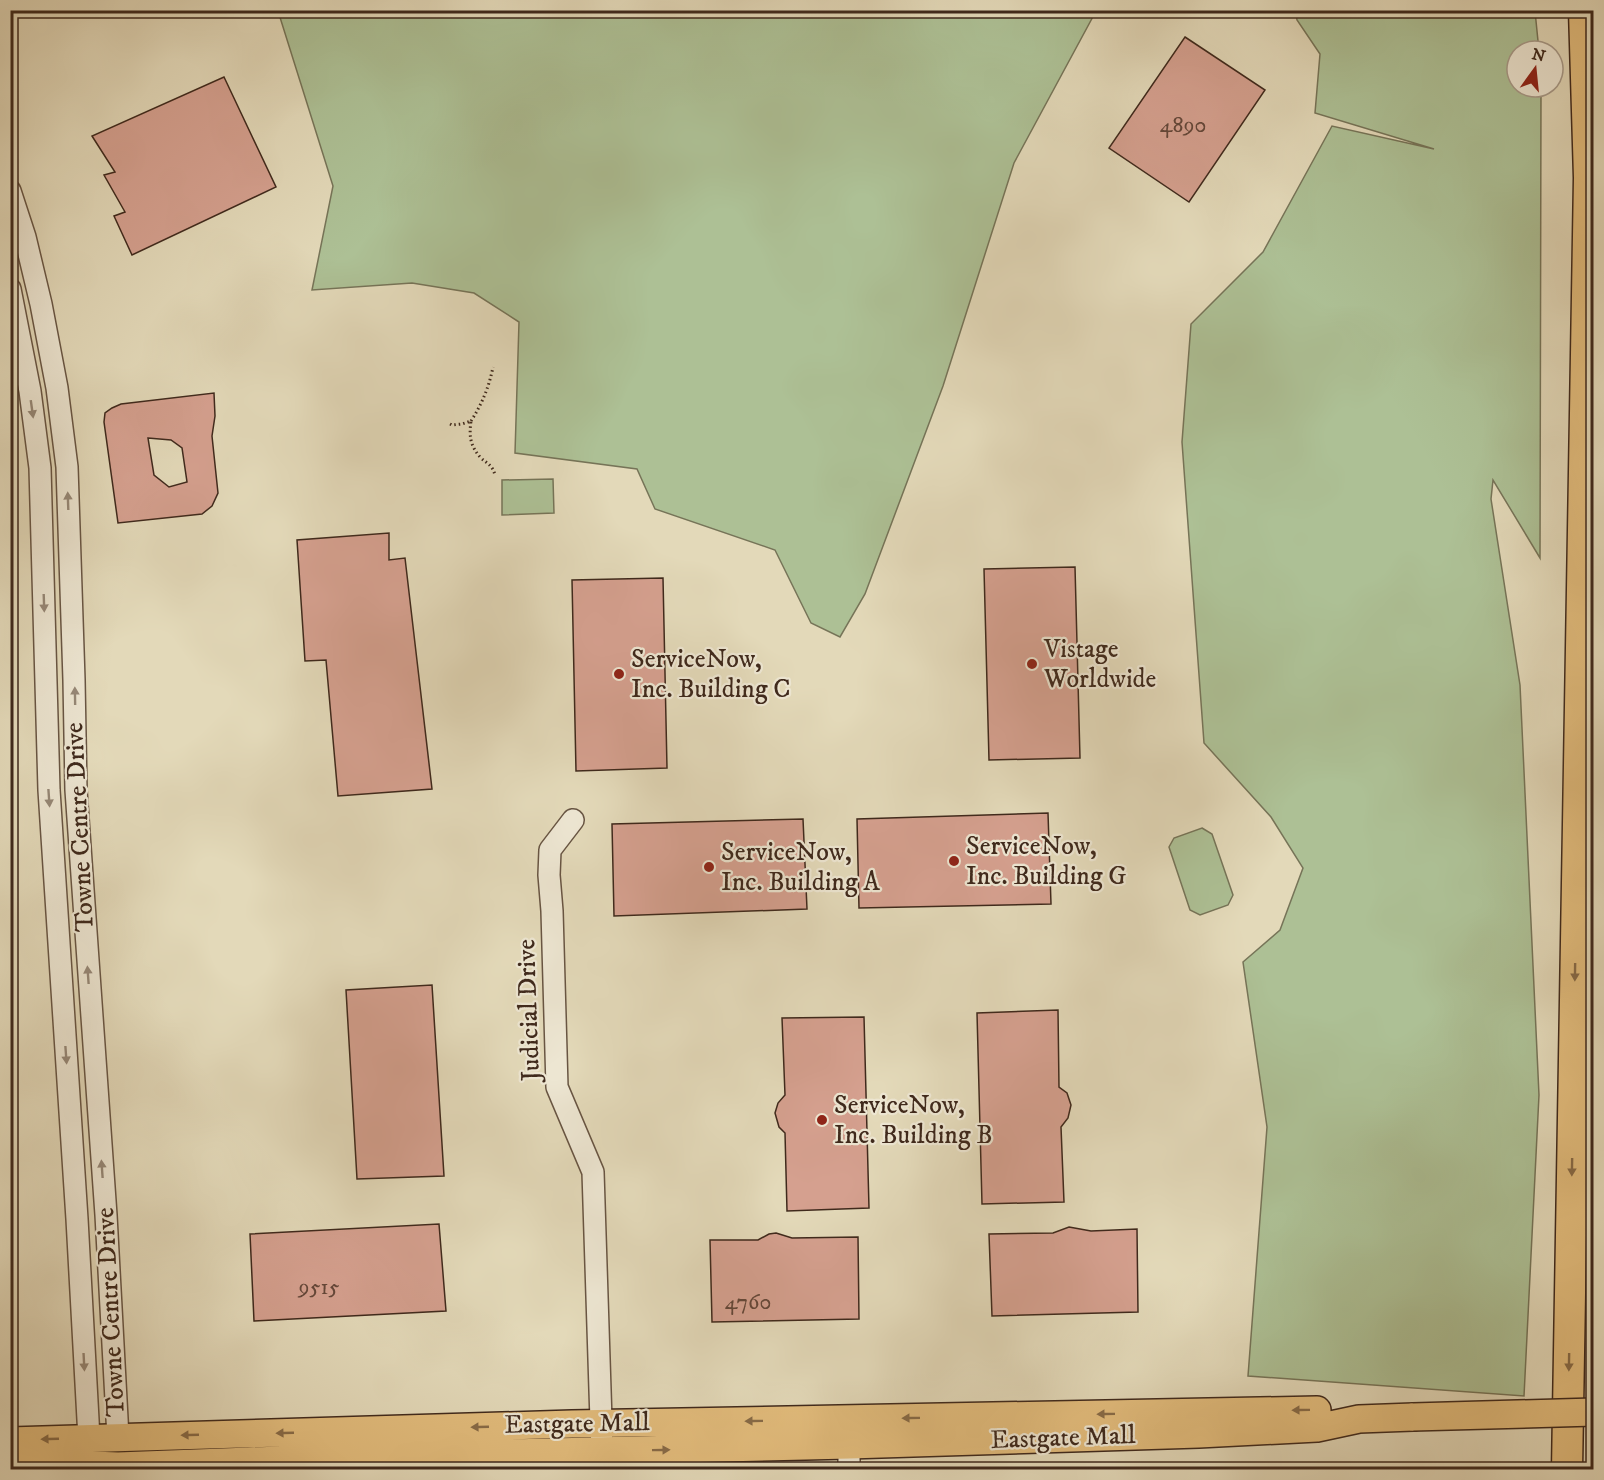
<svg xmlns="http://www.w3.org/2000/svg" width="1604" height="1480" viewBox="0 0 1604 1480" font-family="'IM FELL DW Pica',serif">
<style>
.green{fill:#adc095;stroke:#767458;stroke-width:1.5}
.building{fill:#d5a08f;stroke:#3f291c;stroke-width:1.5;fill-rule:evenodd}
.lines{fill:none;stroke-linecap:round;stroke-linejoin:round}
.minor-casing{stroke:#685543;stroke-width:24}
.major-casing{stroke:#3f291c;stroke-width:30}
.highway-casing{stroke:#3f291c;stroke-width:33}
.path{stroke:#3f291c;stroke-width:3;stroke-dasharray:1.5 3;stroke-linecap:butt}
.minor{stroke:#ede6d2;stroke-width:21}
.major{stroke:#e2bc7c;stroke-width:27}
.highway{stroke:#e2bc7c;stroke-width:30}
.major-bridge-casing{stroke:#3f291c;stroke-width:30;stroke-linecap:butt}
.major-bridge{stroke:#e2bc7c;stroke-width:27}
.oneway{fill:#968877}
.oneway2{fill:#886b47}
.poi-dot{fill:#8f2418;stroke:#ede6d2;stroke-width:2}
.labels{text-anchor:middle;dominant-baseline:central;stroke-width:4.5;stroke-linejoin:round;paint-order:stroke}
.number-label{font-size:22px;fill:#644739}
.poi-label{font-size:26px;fill:#3f291c;stroke:#ede6d2;text-anchor:start}
.street-label{font-size:26px;fill:#3f291c;stroke:#ede6d2}
</style>
<rect width="100%" height="100%" fill="#e3d9b9"/>
<filter id="stains"><feTurbulence type="fractalNoise" baseFrequency=".00333" numOctaves="4"/><feColorMatrix values="0 0 0 0 .2 0 0 0 0 .09 0 0 0 0 .02 0 0 0 .5 -.17"/></filter>
<radialGradient id="worn" r=".72"><stop offset=".6" stop-color="#630" stop-opacity="0"/><stop offset="1" stop-color="#630" stop-opacity=".3"/></radialGradient>
<!-- green -->
<path class="green" d="M 278,11 L 1096,11 L 1014,163 L 943,386 L 865,594 L 840,637 L 811,623 L 775,550 L 655,509 L 637,469 L 515,453 L 519,322 L 474,293 L 412,283 L 312,290 L 333,186 Z
M 1295,11 L 1535,11 L 1539,51 L 1517,51 L 1517,87 L 1541,87 L 1540,558 L 1493,480 L 1491,499 L 1520,685 L 1539,1095 L 1524,1396 L 1248,1376 L 1267,1127 L 1243,962 L 1280,930 L 1303,868 L 1271,817 L 1204,743 L 1182,442 L 1191,324 L 1263,252 L 1332,126 L 1434,149 L 1315,113 L 1320,54 L 1297,20 Z
M 553,479 L 554,513 L 502,515 L 502,480 Z
M 1202,828 L 1212,834 L 1233,895 L 1228,905 L 1200,915 L 1190,910 L 1169,847 L 1174,838 Z"/>
<!-- building -->
<path class="building" d="M 1185,37 L 1265,90 L 1189,202 L 1109,148 Z
M 224,77 L 276,187 L 132,255 L 114,216 L 125,212 L 104,175 L 115,172 L 92,136 Z
M 214,393 L 215,416 L 212,436 L 218,493 L 212,506 L 202,514 L 118,523 L 104,422 L 105,413 L 112,408 L 121,404 ZM 148,438 L 171,440 L 182,448 L 187,482 L 169,487 L 154,475 Z
M 389,533 L 389,560 L 405,558 L 432,789 L 338,796 L 326,660 L 305,661 L 297,540 Z
M 1075,567 L 1080,758 L 989,760 L 984,569 Z
M 663,578 L 667,768 L 576,771 L 572,580 Z
M 1048,813 L 1051,904 L 859,908 L 857,819 Z
M 803,819 L 807,909 L 614,916 L 612,824 Z
M 432,985 L 444,1176 L 357,1179 L 346,990 Z
M 1058,1010 L 1059,1087 L 1067,1093 L 1071,1105 L 1068,1118 L 1061,1127 L 1064,1202 L 982,1204 L 977,1013 Z
M 864,1017 L 869,1208 L 787,1211 L 785,1133 L 779,1127 L 775,1113 L 778,1103 L 785,1095 L 782,1018 Z
M 439,1224 L 446,1311 L 254,1321 L 250,1234 Z
M 1069,1227 L 1091,1231 L 1137,1229 L 1138,1312 L 992,1316 L 989,1234 L 1053,1233 Z
M 776,1233 L 792,1238 L 858,1237 L 859,1319 L 712,1322 L 710,1240 L 758,1240 L 769,1234 Z"/>
<g class="lines">
<defs>
<path id="minor" d="M 10,191 L 25,237 L 41,304 L 57,388 L 67,467 L 74,680 L 76,790 L 106,1215 L 118,1437
M 10,289 L 30,391 L 40,468 L 49,790 L 77,1219 L 89,1438
M 573,820 L 550,850 L 549,875 L 552,911 L 557,1087 L 593,1172 L 602,1452 L 612,1470
M 589,1470 L 602,1452
M 849,1470 L 849,1445"/>
<path id="major" d="M 10,1441 L 572,1424 L 1317,1410
M 10,1468 L 91,1465 L 118,1466 L 386,1456 L 849,1445 L 1199,1434 L 1317,1428 L 1359,1419 L 1413,1417"/>
<path id="highway" d="M 1567,1470 L 1589,178 L 1584,10"/>
</defs>
<!-- minor casing -->
<use href="#minor" class="minor-casing"/>
<!-- major casing -->
<use href="#major" class="major-casing"/>
<!-- highway casing -->
<use href="#highway" class="highway-casing"/>
<!-- path -->
<path class="path" d="M 471,421 C 482,404 489,387 493,367
M 450,424 L 452,425 L 462,424 L 471,421 C 469,436 470,445 480,457 C 487,464 492,464 495,475"/>
<!-- minor -->
<use href="#minor" class="minor"/>
<!-- major -->
<use href="#major" class="major"/>
<!-- highway -->
<use href="#highway" class="highway"/>
<defs>
<path id="major-bridge" d="M 1413,1417 L 1594,1412"/>
</defs>
<!-- major-bridge casing -->
<use href="#major-bridge" class="major-bridge-casing"/>
<!-- major-bridge -->
<use href="#major-bridge" class="major-bridge"/>
</g>
<!-- one-way arrows -->
<defs><path id="oneway-solid" d="M-6-.8H1V-3.2L6.5 0L1 3.2V.8H-6Z" transform="scale(1.5)"/></defs>
<g class="oneway">
<use href="#oneway-solid" transform="translate(32 409) rotate(82)"/>
<use href="#oneway-solid" transform="translate(68 501) rotate(-92)"/>
<use href="#oneway-solid" transform="translate(44 603) rotate(88)"/>
<use href="#oneway-solid" transform="translate(75 696) rotate(-91)"/>
<use href="#oneway-solid" transform="translate(49 798) rotate(86)"/>
<use href="#oneway-solid" transform="translate(88 975) rotate(-94)"/>
<use href="#oneway-solid" transform="translate(66 1055) rotate(86)"/>
<use href="#oneway-solid" transform="translate(102 1169) rotate(-94)"/>
<use href="#oneway-solid" transform="translate(84 1362) rotate(87)"/>
</g>
<g class="oneway2">
<use href="#oneway-solid" transform="translate(1575 972) rotate(91)"/>
<use href="#oneway-solid" transform="translate(1572 1167) rotate(91)"/>
<use href="#oneway-solid" transform="translate(1569 1362) rotate(91)"/>
<use href="#oneway-solid" transform="translate(1301 1410) rotate(179)"/>
<use href="#oneway-solid" transform="translate(1106 1414) rotate(179)"/>
<use href="#oneway-solid" transform="translate(911 1418) rotate(179)"/>
<use href="#oneway-solid" transform="translate(754 1421) rotate(179)"/>
<use href="#oneway-solid" transform="translate(480 1427) rotate(178)"/>
<use href="#oneway-solid" transform="translate(285 1433) rotate(178)"/>
<use href="#oneway-solid" transform="translate(190 1435) rotate(178)"/>
<use href="#oneway-solid" transform="translate(50 1439) rotate(178)"/>
<use href="#oneway-solid" transform="translate(661 1450) rotate(-1)"/>
</g>
<!-- markers -->
<g class="poi-dot">
<circle cx="1032" cy="664" r="6"/>
<circle cx="619" cy="674" r="6"/>
<circle cx="954" cy="861" r="6"/>
<circle cx="709" cy="867" r="6"/>
<circle cx="822" cy="1120" r="6"/>
</g>
<g class="labels">
<!-- number labels -->
<g class="number-label">
<text x="1183" y="125">4890</text>
<text x="319" y="1287">9515</text>
<text x="748" y="1302">4760</text>
</g>
<!-- poi labels -->
<g class="poi-label">
<text x="1044" y="649">Vistage<tspan x="1044" dy="30">Worldwide</tspan></text>
<text x="631" y="659">ServiceNow,<tspan x="631" dy="30">Inc. Building C</tspan></text>
<text x="966" y="846">ServiceNow,<tspan x="966" dy="30">Inc. Building G</tspan></text>
<text x="721" y="852">ServiceNow,<tspan x="721" dy="30">Inc. Building A</tspan></text>
<text x="834" y="1105">ServiceNow,<tspan x="834" dy="30">Inc. Building B</tspan></text>
</g>
<!-- street labels -->
<g class="street-label">
<text transform="translate(80 827) rotate(-93)">Towne Centre Drive</text>
<text transform="translate(529 1010) rotate(-92)">Judicial Drive</text>
<text transform="translate(111 1312) rotate(-93)">Towne Centre Drive</text>
<text transform="translate(577 1424) rotate(-1)">Eastgate Mall</text>
<text transform="translate(1063 1438) rotate(-2)">Eastgate Mall</text>
</g>
</g>
<!-- margin -->
<rect width="1604" height="1480" fill="none" stroke="#e3d9b9" stroke-width="36"/>
<rect x="12" y="12" width="1580" height="1456" fill="none" stroke="#3f291c" stroke-width="3"/>
<rect x="18" y="18" width="1568" height="1444" fill="none" stroke="#3f291c" stroke-width="1.5"/>
<!-- north arrow -->
<g transform="translate(1535 69) rotate(15)"><circle r="28" fill="#ede6d2" stroke="#a79a89" stroke-width="1.5"/>
<path d="M0-4.5L10 22L0 15L-10 22Z" fill="#8f2418"/>
<text y="-9" font-size="16" font-weight="bold" text-anchor="middle" fill="#3f291c">N</text>
</g>
<rect width="100%" height="100%" filter="url(#stains)"/>
<rect width="100%" height="100%" fill="url(#worn)"/>
</svg>
